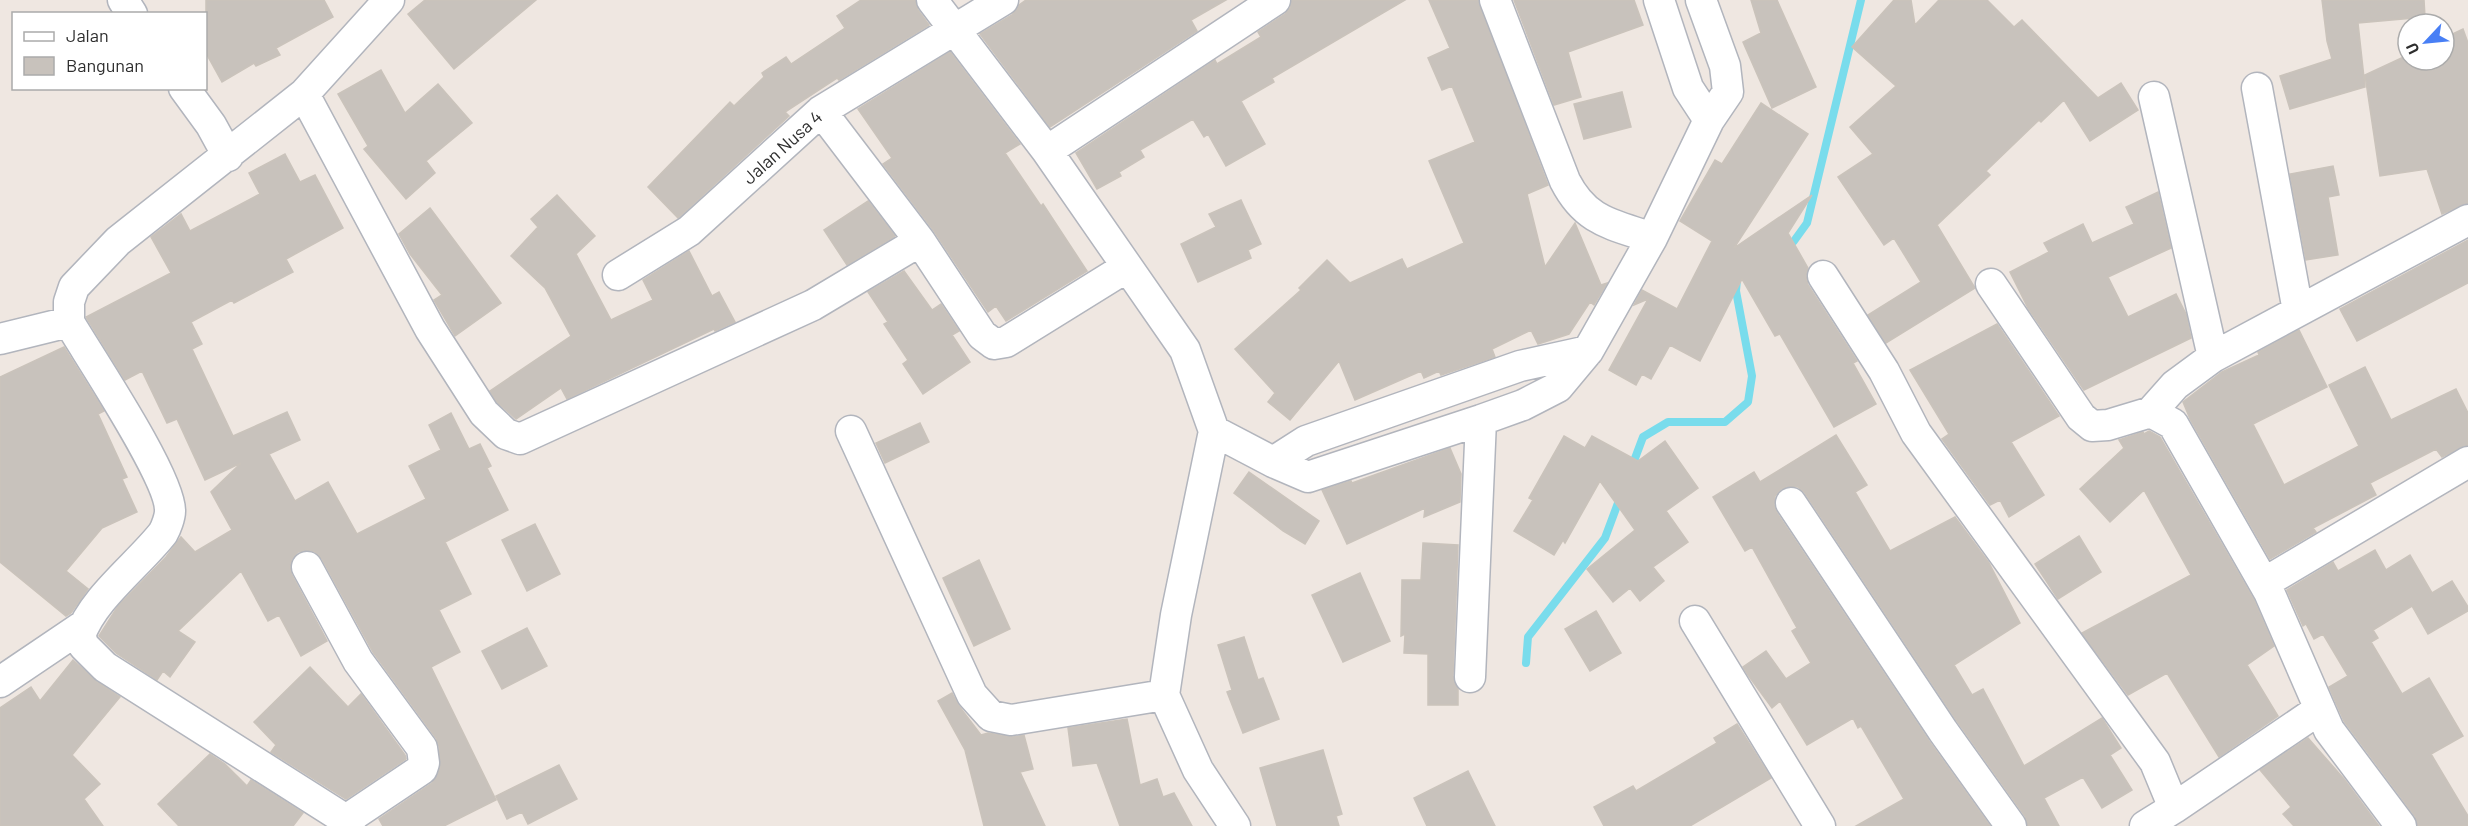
<svg xmlns="http://www.w3.org/2000/svg" width="2468" height="826" viewBox="0 0 2468 826" font-family="Barlow,sans-serif">
<style>
.lines{fill:none;stroke-linecap:round;stroke-linejoin:round}
.stream{stroke:#79dcec;stroke-width:8}
.building{fill:#c8c2bc;stroke:#cac3bb;stroke-width:1.5}
.minor-casing{stroke:#b2b5bd;stroke-width:33}
.minor{stroke:#fff;stroke-width:30}
.labels{text-anchor:middle;dominant-baseline:central;stroke-width:4.5;stroke-linejoin:round;paint-order:stroke}
.street-label{font-size:18px;fill:#2e2e2e;stroke:#fff}
</style>
<rect width="100%" height="100%" fill="#efe7e1"/>
<g class="lines">
<!-- stream -->
<path class="stream" d="M 1785,248 L 1794,241 L 1807,223 L 1861,0
M 1631,469 L 1643,437 L 1668,422 L 1725,422 L 1748,402 L 1752,376 L 1736,291 L 1737,280
M 1526,663 L 1528,637 L 1605,538 L 1621,495"/>
</g>
<!-- building -->
<path class="building" d="M 206,0 L 324,0 L 333,17 L 276,48 L 280,55 L 256,66 L 254,63 L 222,82 L 206,53 Z
M 425,0 L 536,0 L 454,69 L 408,14 Z
M 861,0 L 915,0 L 918,10 L 929,25 L 839,80 L 837,78 L 785,112 L 789,116 L 678,218 L 648,187 L 730,102 L 734,106 L 764,77 L 762,73 L 786,57 L 791,64 L 845,28 L 837,16 Z
M 1026,0 L 1226,0 L 1191,20 L 1197,31 L 1050,127 L 980,34 L 1012,15 L 1019,5 Z
M 1292,0 L 1405,0 L 1272,78 L 1274,82 L 1241,101 L 1265,144 L 1226,166 L 1208,134 L 1204,137 L 1193,119 L 1140,150 L 1144,157 L 1119,172 L 1121,176 L 1097,189 L 1076,153 L 1215,60 L 1217,64 L 1261,37 L 1258,32 L 1285,14 L 1290,8 Z
M 1429,0 L 1478,0 L 1548,185 L 1527,194 L 1545,267 L 1575,223 L 1601,285 L 1607,283 L 1594,305 L 1590,302 L 1569,334 L 1538,344 L 1531,330 L 1492,349 L 1495,357 L 1441,375 L 1439,371 L 1424,378 L 1421,371 L 1355,400 L 1339,361 L 1290,420 L 1268,402 L 1275,393 L 1235,349 L 1301,290 L 1299,288 L 1327,260 L 1350,283 L 1402,259 L 1407,269 L 1464,243 L 1429,161 L 1475,142 L 1452,86 L 1442,90 L 1428,58 L 1450,48 Z
M 1514,0 L 1634,0 L 1643,25 L 1568,52 L 1581,97 L 1554,105 Z
M 1751,0 L 1777,0 L 1816,87 L 1772,108 L 1743,42 L 1761,33 Z
M 1894,0 L 1911,0 L 1915,25 L 1939,0 L 1987,0 L 2014,27 L 2022,20 L 2098,98 L 2121,83 L 2138,110 L 2090,141 L 2064,100 L 2041,122 L 2039,120 L 1986,171 L 1990,175 L 1937,225 L 1975,288 L 1886,343 L 1868,315 L 1921,282 L 1894,238 L 1884,245 L 1838,177 L 1873,154 L 1850,127 L 1896,86 L 1852,47 Z
M 2322,0 L 2424,0 L 2425,17 L 2358,23 L 2365,87 L 2290,109 L 2280,76 L 2332,59 L 2327,41 Z
M 2463,29 L 2468,43 L 2468,203 L 2442,214 L 2427,169 L 2380,176 L 2365,75 L 2408,55 L 2408,60 L 2444,60 L 2444,38 Z
M 950,52 L 1020,144 L 1005,153 L 1041,206 L 1043,204 L 1087,271 L 1006,321 L 996,306 L 988,312 L 934,231 L 883,164 L 892,158 L 858,109 Z
M 381,70 L 405,113 L 438,84 L 472,123 L 426,161 L 435,173 L 406,199 L 364,149 L 368,146 L 338,94 Z
M 1622,92 L 1631,127 L 1584,139 L 1574,104 Z
M 1761,103 L 1808,134 L 1734,248 L 1812,195 L 1788,233 L 1808,268 L 1806,276 L 1808,285 L 1857,361 L 1853,363 L 1876,404 L 1834,427 L 1780,334 L 1775,336 L 1742,279 L 1700,361 L 1670,345 L 1651,379 L 1642,374 L 1636,385 L 1609,370 L 1648,299 L 1634,305 L 1642,290 L 1677,309 L 1712,241 L 1680,221 L 1715,160 L 1722,164 Z
M 285,154 L 300,182 L 315,175 L 343,228 L 286,259 L 293,272 L 234,303 L 232,300 L 191,322 L 202,344 L 192,349 L 233,436 L 287,412 L 300,440 L 269,454 L 295,501 L 328,482 L 357,534 L 426,499 L 409,466 L 441,450 L 429,425 L 451,413 L 469,449 L 480,444 L 491,466 L 487,468 L 508,510 L 445,542 L 471,594 L 439,610 L 460,652 L 431,667 L 496,800 L 444,826 L 383,826 L 379,819 L 432,783 L 440,768 L 439,746 L 436,738 L 373,652 L 322,559 L 315,552 L 307,550 L 298,552 L 292,559 L 290,567 L 292,575 L 327,641 L 301,656 L 279,615 L 268,621 L 241,571 L 178,631 L 195,642 L 170,677 L 163,671 L 157,680 L 116,653 L 99,636 L 118,606 L 166,557 L 181,537 L 195,552 L 232,530 L 211,492 L 241,463 L 205,480 L 177,419 L 167,423 L 142,371 L 125,380 L 86,317 L 171,273 L 151,237 L 181,214 L 190,231 L 260,194 L 249,173 Z
M 2333,166 L 2339,195 L 2328,197 L 2338,255 L 2306,260 L 2290,174 Z
M 2158,192 L 2171,248 L 2108,277 L 2128,317 L 2176,294 L 2186,314 L 2191,338 L 2084,390 L 2028,308 L 2010,272 L 2049,252 L 2044,243 L 2083,224 L 2092,243 L 2134,224 L 2126,207 Z
M 557,195 L 595,236 L 576,254 L 611,320 L 653,300 L 643,280 L 689,251 L 712,296 L 719,292 L 735,322 L 715,331 L 714,329 L 567,399 L 561,388 L 516,419 L 497,402 L 490,391 L 571,336 L 545,288 L 511,256 L 538,227 L 531,219 Z
M 1241,200 L 1261,244 L 1248,250 L 1251,258 L 1198,282 L 1181,244 L 1216,227 L 1209,214 Z
M 868,201 L 895,236 L 847,265 L 824,230 Z
M 430,208 L 501,303 L 455,336 L 434,300 L 442,295 L 410,254 L 399,234 Z
M 2468,240 L 2468,283 L 2357,341 L 2340,309 Z
M 904,271 L 932,310 L 941,304 L 959,331 L 952,335 L 970,362 L 923,394 L 903,364 L 908,360 L 884,324 L 888,322 L 868,292 Z
M 1997,324 L 2059,416 L 2011,442 L 2044,495 L 2009,517 L 2000,500 L 1990,505 L 1942,439 L 1949,434 L 1910,370 Z
M 2299,330 L 2327,387 L 2253,424 L 2284,485 L 2359,446 L 2329,385 L 2365,367 L 2391,420 L 2456,389 L 2468,413 L 2468,445 L 2442,457 L 2436,449 L 2370,483 L 2376,495 L 2313,528 L 2316,532 L 2270,559 L 2190,419 L 2183,402 L 2222,372 L 2259,355 L 2258,352 Z
M 64,347 L 104,411 L 98,414 L 127,477 L 122,479 L 137,512 L 102,528 L 66,571 L 88,589 L 71,613 L 66,616 L 0,562 L 0,377 Z
M 920,423 L 929,442 L 885,463 L 876,443 Z
M 2149,431 L 2160,437 L 2254,600 L 2274,646 L 2247,665 L 2278,716 L 2219,757 L 2167,673 L 2128,695 L 2082,633 L 2191,575 L 2144,490 L 2110,522 L 2080,489 L 2124,448 L 2119,440 L 2143,432 L 2144,434 Z
M 1836,435 L 1867,485 L 1855,492 L 1890,551 L 1955,517 L 1989,563 L 2020,623 L 1954,665 L 1972,695 L 1983,689 L 2024,766 L 2102,718 L 2121,748 L 2110,755 L 2132,790 L 2102,808 L 2083,777 L 2044,798 L 2059,826 L 2028,826 L 2025,816 L 1957,721 L 1805,493 L 1798,487 L 1789,486 L 1781,489 L 1775,496 L 1774,505 L 1777,513 L 1929,741 L 1990,826 L 1856,826 L 1904,799 L 1861,726 L 1858,728 L 1853,718 L 1807,745 L 1780,701 L 1772,708 L 1748,675 L 1743,667 L 1766,651 L 1786,679 L 1811,663 L 1792,631 L 1797,628 L 1752,547 L 1745,551 L 1713,497 L 1754,472 L 1760,482 Z
M 1564,436 L 1585,448 L 1592,436 L 1638,461 L 1665,441 L 1698,488 L 1666,511 L 1688,542 L 1653,567 L 1664,581 L 1640,601 L 1630,588 L 1613,602 L 1587,569 L 1635,530 L 1600,481 L 1565,543 L 1563,540 L 1554,555 L 1514,531 L 1533,500 L 1529,498 Z
M 1450,448 L 1461,474 L 1460,502 L 1424,517 L 1425,508 L 1347,544 L 1322,490 L 1351,481 L 1352,483 Z
M 1249,472 L 1319,521 L 1305,544 L 1283,531 L 1234,493 Z
M 535,524 L 560,574 L 527,591 L 502,540 Z
M 2079,536 L 2101,572 L 2058,599 L 2035,564 Z
M 1423,543 L 1458,545 L 1453,676 L 1458,689 L 1458,705 L 1428,705 L 1428,654 L 1404,653 L 1405,634 L 1401,636 L 1402,580 L 1421,580 Z
M 2375,550 L 2386,570 L 2410,555 L 2432,593 L 2452,581 L 2468,607 L 2468,611 L 2428,634 L 2412,606 L 2373,630 L 2378,638 L 2371,642 L 2402,694 L 2429,678 L 2463,736 L 2431,754 L 2468,816 L 2468,826 L 2418,826 L 2415,816 L 2344,721 L 2329,687 L 2348,676 L 2323,634 L 2314,639 L 2306,624 L 2303,626 L 2287,590 L 2333,562 L 2338,571 Z
M 979,560 L 1010,629 L 974,646 L 943,578 Z
M 1360,573 L 1390,641 L 1343,662 L 1312,595 Z
M 1596,611 L 1621,653 L 1590,671 L 1565,629 Z
M 527,628 L 547,666 L 502,689 L 482,651 Z
M 1244,637 L 1258,680 L 1263,678 L 1279,719 L 1243,733 L 1227,692 L 1232,690 L 1218,645 Z
M 73,660 L 96,681 L 120,697 L 72,755 L 100,784 L 84,799 L 103,826 L 0,826 L 0,708 L 31,687 L 40,701 Z
M 310,667 L 348,707 L 361,694 L 405,755 L 406,759 L 346,799 L 271,752 L 276,745 L 254,722 Z
M 952,693 L 959,706 L 981,735 L 988,733 L 1013,737 L 1024,735 L 1033,769 L 1020,772 L 1045,826 L 984,826 L 965,750 L 938,701 Z
M 1127,719 L 1140,785 L 1157,779 L 1163,797 L 1174,793 L 1192,826 L 1120,826 L 1097,763 L 1073,766 L 1068,728 Z
M 1737,724 L 1771,778 L 1690,826 L 1604,826 L 1594,807 L 1633,786 L 1636,791 L 1717,743 L 1714,738 Z
M 2308,738 L 2344,779 L 2379,826 L 2294,826 L 2283,814 L 2291,807 L 2260,770 Z
M 1323,750 L 1342,814 L 1336,816 L 1339,826 L 1277,826 L 1260,768 Z
M 210,754 L 225,764 L 247,786 L 251,780 L 303,813 L 293,826 L 179,826 L 158,804 Z
M 559,765 L 577,799 L 528,824 L 522,812 L 507,819 L 496,796 Z
M 1468,771 L 1495,826 L 1427,826 L 1414,798 Z"/>
<g class="lines">
<defs>
<path id="minor" d="M 123,0 L 132,14
M 932,0 L 1047,151 L 1185,350 L 1214,431 L 1176,615 L 1164,695 L 1198,770 L 1235,826
M 1495,0 L 1565,181 C 1586,222 1612,224 1652,238
M 1659,0 L 1688,88 L 1709,120
M 184,88 L 211,125 L 228,156
M 2257,88 L 2298,311
M 304,94 L 430,329 L 484,413 L 506,434 L 520,439 L 813,305 L 920,241
M 2154,97 L 2213,357
M 821,111 L 920,241 L 982,335 L 994,344 L 1006,342 L 1127,267
M 1047,151 L 1275,0
M 618,275 L 689,231 L 821,111 L 1003,0
M 1823,276 L 1884,371 L 1916,433 L 2155,762 L 2174,808 L 2145,826
M 1991,284 L 2081,417 L 2092,426 L 2108,425 L 2151,412 L 2173,424 L 2269,592 L 2329,730 L 2401,826
M 0,339 L 69,322
M 2151,412 L 2175,385 L 2213,357 L 2468,220
M 851,431 L 972,695 L 991,716 L 1011,720 L 1164,695
M 1214,431 L 1273,462 L 1308,477 L 1481,420 L 1523,405 L 1558,387 L 1588,351 L 1652,238 L 1709,120 L 1728,92 L 1725,66 L 1701,0
M 1273,462 L 1306,441 L 1520,366 L 1588,351
M 1791,503 L 1943,731 L 2011,826
M 307,567 L 358,661 L 422,748 L 424,763 L 422,769 L 346,820
M 2264,583 L 2468,462
M 1695,621 L 1820,826
M 1470,677 L 1481,420
M 0,682 L 83,626
M 2174,808 L 2320,709
M 350,826 L 346,820 L 105,667 L 84,646 L 80,636 C 92,599 139,564 163,533 C 166,528 170,517 170,511 C 171,478 89,356 69,322 L 69,302 L 74,287 L 118,241 L 304,94 L 389,0"/>
</defs>
<!-- minor casing -->
<use href="#minor" class="minor-casing"/>
<!-- minor -->
<use href="#minor" class="minor"/>
</g>
<g class="labels">
<!-- street labels -->
<g class="street-label">
<text transform="translate(782 147) rotate(-42)">Jalan Nusa 4</text>
</g>
</g>
<!-- legend -->
<rect x="12" y="12" width="195" height="78" fill="#ffffff" stroke="#ababab" stroke-width="1.5"/>
<rect x="24" y="32" width="30" height="9" fill="#ffffff" stroke="#ababab" stroke-width="1.5"/>
<text x="66" y="42" font-size="18" fill="#2e2e2e">Jalan</text>
<rect x="24" y="57" width="30" height="18" fill="#c8c2bc" stroke="#ababab" stroke-width="1.5"/>
<text x="66" y="72" font-size="18" fill="#2e2e2e">Bangunan</text>
<!-- north arrow -->
<g transform="translate(2426 42) rotate(244)"><circle r="28" fill="#ffffff" stroke="#ababab" stroke-width="1.5"/>
<path d="M0-4.5L10 22L0 15L-10 22Z" fill="#487ff5"/>
<text y="-9" font-size="16" font-weight="bold" text-anchor="middle" fill="#2e2e2e">U</text>
</g>
</svg>
